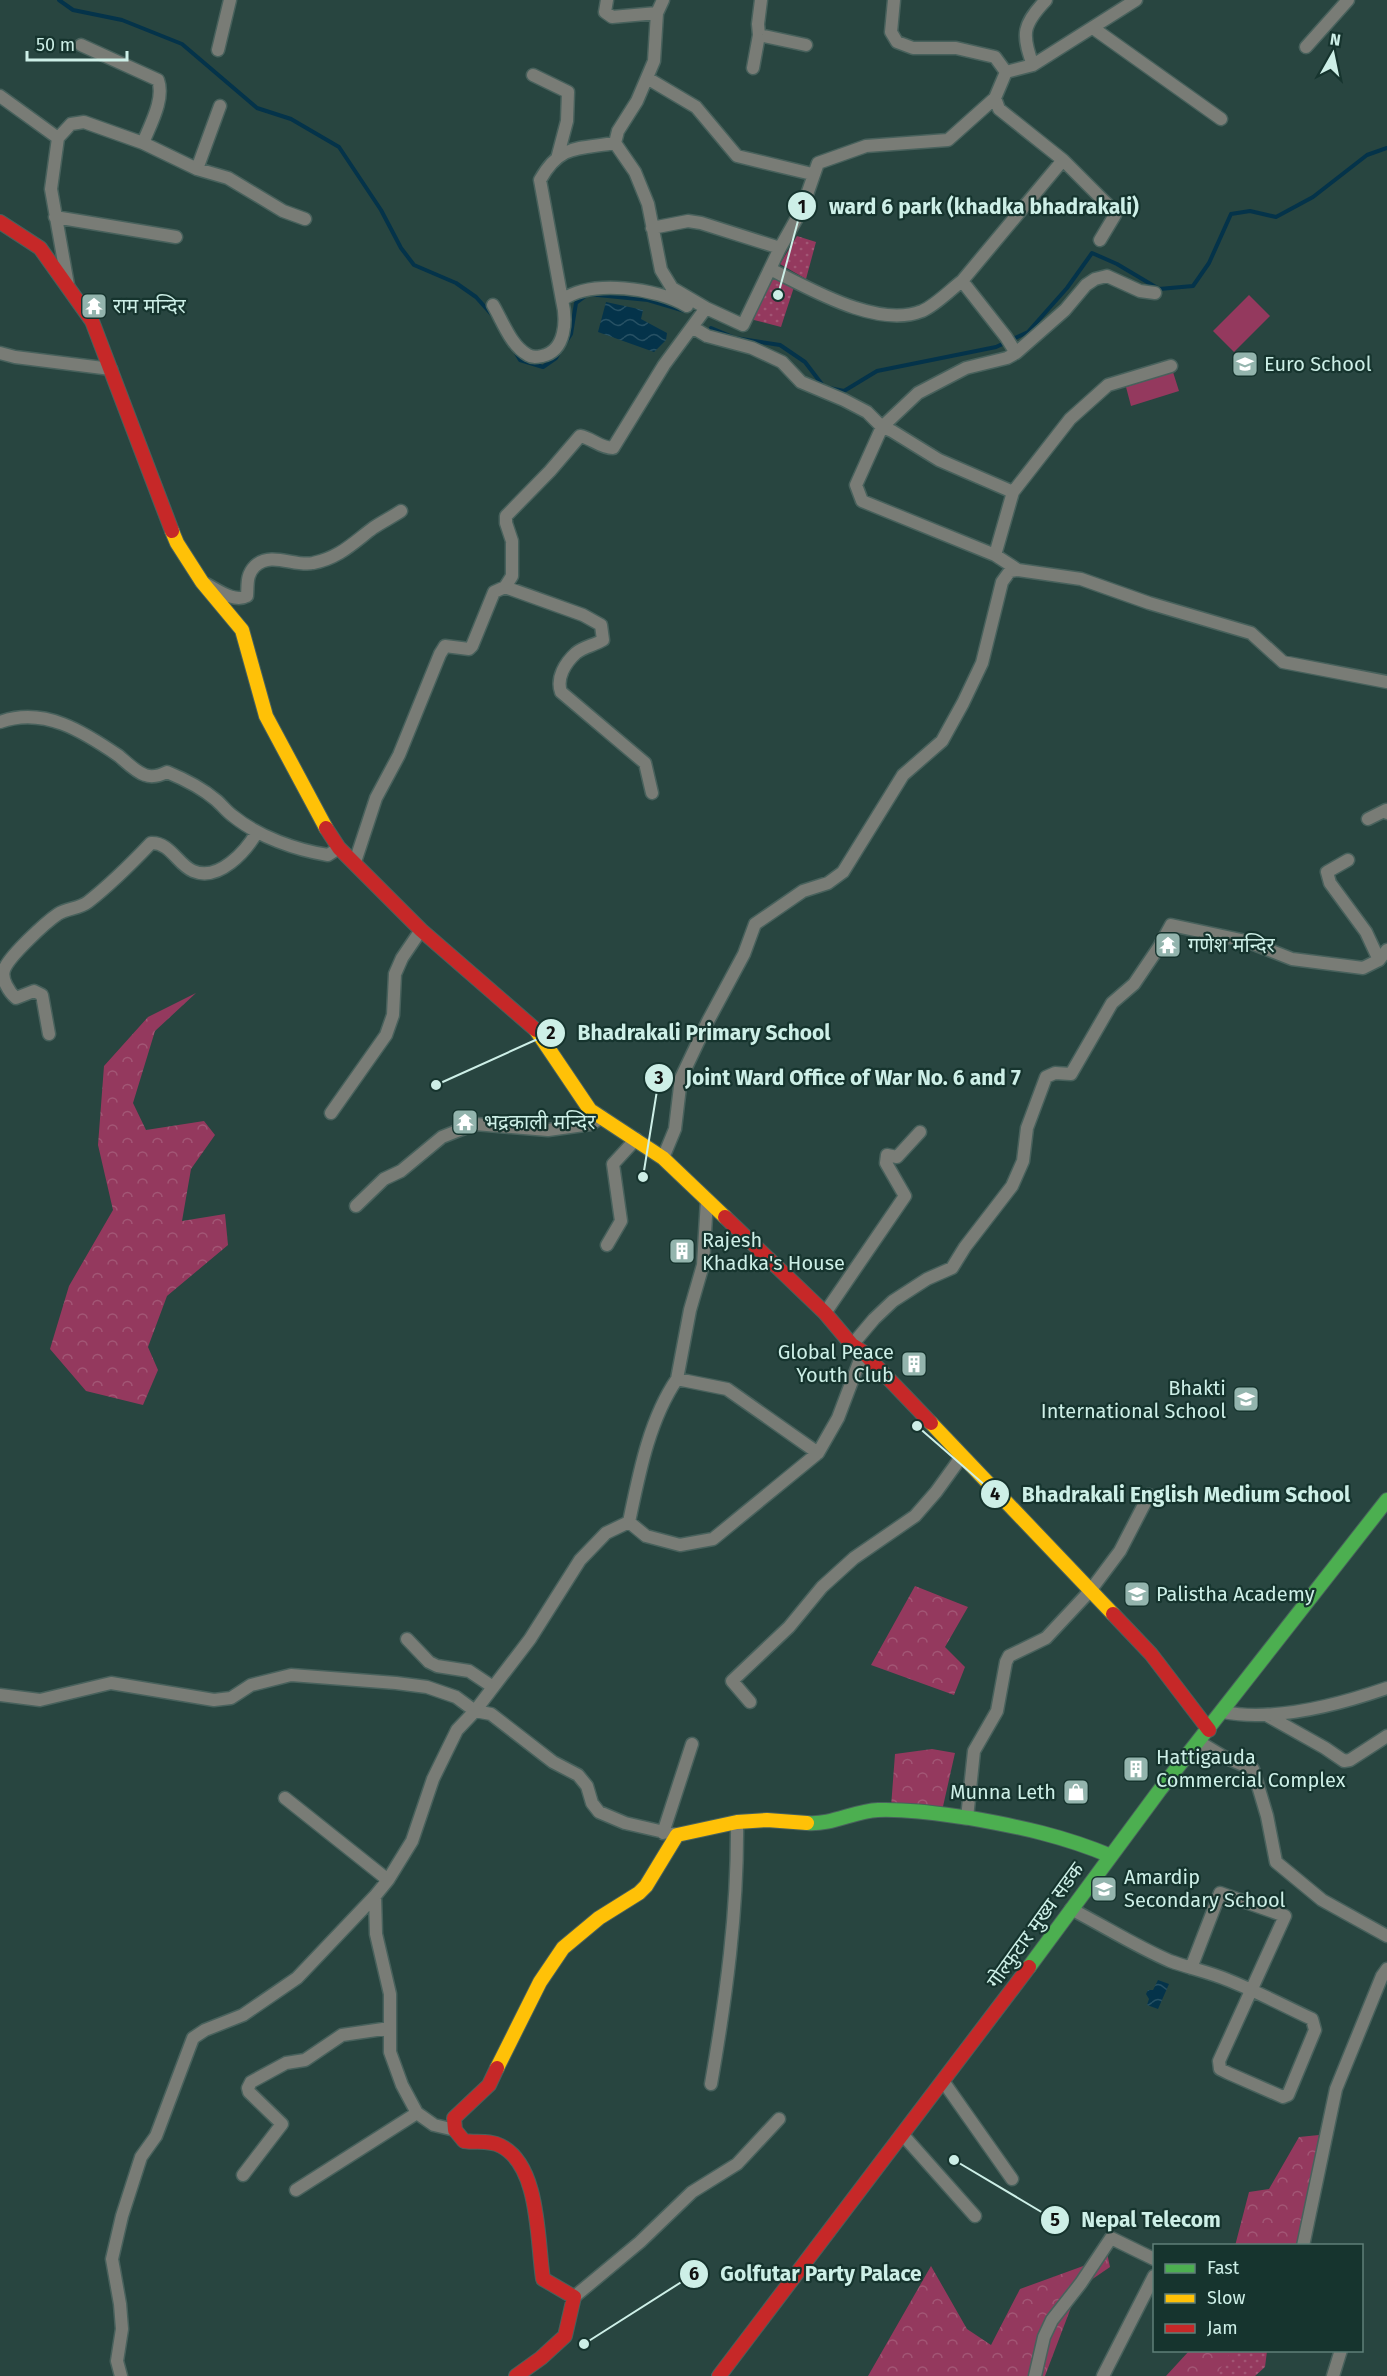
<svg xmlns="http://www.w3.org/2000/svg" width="1387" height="2376" viewBox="0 0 1387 2376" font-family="'Fira Sans','Noto Sans Devanagari',sans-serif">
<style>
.forest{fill:url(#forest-crowns)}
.park{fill:url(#park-dots)}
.pitch{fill:#94395e}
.water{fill:url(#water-waves)}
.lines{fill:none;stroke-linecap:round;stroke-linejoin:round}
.stream{stroke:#04334a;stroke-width:4}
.street-casing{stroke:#48615c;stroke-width:15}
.fast-casing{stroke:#48615c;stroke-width:16}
.slow-casing{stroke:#48615c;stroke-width:16}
.jam-casing{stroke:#48615c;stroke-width:16}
.street{stroke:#797c76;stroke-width:12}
.fast{stroke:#4caf50;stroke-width:14}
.slow{stroke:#ffc107;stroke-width:14}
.jam{stroke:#c62828;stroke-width:14}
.labels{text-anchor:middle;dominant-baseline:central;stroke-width:4.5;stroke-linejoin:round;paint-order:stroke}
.poi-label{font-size:20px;fill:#cdefe7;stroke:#16342e;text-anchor:start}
.street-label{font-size:20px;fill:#cdefe7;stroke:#16342e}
.leader{fill:none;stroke:#cdefe7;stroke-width:2}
.callout-dot{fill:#cdefe7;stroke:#16342e;stroke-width:2}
.mark-label{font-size:18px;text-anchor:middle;font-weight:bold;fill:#111}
.callout-label{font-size:21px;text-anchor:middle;font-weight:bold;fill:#cdefe7;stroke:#16342e;stroke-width:4.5;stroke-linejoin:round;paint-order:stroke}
</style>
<defs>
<pattern id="forest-crowns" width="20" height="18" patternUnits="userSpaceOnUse" patternTransform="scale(1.5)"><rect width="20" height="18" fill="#94395e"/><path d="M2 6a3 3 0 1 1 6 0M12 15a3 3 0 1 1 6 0" fill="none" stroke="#a25675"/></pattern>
<pattern id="park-dots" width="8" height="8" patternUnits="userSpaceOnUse" patternTransform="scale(1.5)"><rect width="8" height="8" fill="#94395e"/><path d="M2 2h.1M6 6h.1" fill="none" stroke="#a25675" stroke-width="1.8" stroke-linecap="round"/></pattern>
<pattern id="water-waves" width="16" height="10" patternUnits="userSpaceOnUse" patternTransform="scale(1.5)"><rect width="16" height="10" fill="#04334a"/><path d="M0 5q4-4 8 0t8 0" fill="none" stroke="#275164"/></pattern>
</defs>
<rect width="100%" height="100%" fill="#284540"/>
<!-- forest -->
<path class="forest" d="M 196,993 L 155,1031 L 133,1103 L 146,1130 L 204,1121 L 215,1135 L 191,1169 L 182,1221 L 225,1214 L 228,1245 L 167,1296 L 148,1347 L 158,1370 L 143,1405 L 86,1391 L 50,1349 L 69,1286 L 113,1210 L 98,1145 L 104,1066 L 148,1017 Z
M 915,1586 L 968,1607 L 945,1647 L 965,1667 L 954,1695 L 871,1665 Z
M 932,1749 L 955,1753 L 942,1811 L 891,1807 L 895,1754 Z
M 1319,2135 L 1302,2235 L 1295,2245 L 1235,2246 L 1249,2192 L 1269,2189 L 1299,2137 Z
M 1107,2253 L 1110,2267 L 1078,2289 L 1045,2376 L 868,2376 L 931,2266 L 967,2329 L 991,2345 L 1020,2289 L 1097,2261 Z
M 1189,2351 L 1233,2351 L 1217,2376 L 1166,2376 Z"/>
<!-- park -->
<path class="park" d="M 797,236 L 816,242 L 806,279 L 780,264 Z
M 773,277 L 794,287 L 781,327 L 754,320 L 754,314 Z
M 1231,2351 L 1267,2351 L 1265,2367 L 1255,2376 L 1216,2376 Z"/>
<!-- pitch -->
<path class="pitch" d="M 1249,295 L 1270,316 L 1234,352 L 1213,331 Z
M 1173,372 L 1179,391 L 1131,406 L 1126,387 Z"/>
<!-- water -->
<path class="water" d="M 606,302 L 643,310 L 641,319 L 667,333 L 666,340 L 654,352 L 598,332 Z
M 1158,1980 L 1169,1984 L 1158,2009 L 1147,2005 L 1149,1999 L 1146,1994 L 1148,1990 L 1153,1990 Z"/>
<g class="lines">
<!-- stream -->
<path class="stream" d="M 59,0 L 73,10 L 122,20 L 182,44 L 257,108 L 291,119 L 339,147 L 381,210 L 401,248 L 414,265 L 456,283 L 476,297 L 493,316
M 711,328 L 735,338 L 780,345 L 805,362 L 824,387 L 844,391 L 877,371 L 996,347 L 1028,332 L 1067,288 L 1092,253 L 1117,264 L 1159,289 L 1193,286 L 1209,263 L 1231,214 L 1250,211 L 1276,217 L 1313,197 L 1367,155 L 1387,148
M 564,345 L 571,334 L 576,303 L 588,294 L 648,300 L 685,311
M 516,353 L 520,360 L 543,367 L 556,358 L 560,351"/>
<defs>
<path id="street" d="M 607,0 L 605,12 L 612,17 L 657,13
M 663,0 L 657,13 L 654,61 L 637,101 L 618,131 L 615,143 L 635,172 L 648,204 L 661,270 L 672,288 L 706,308 L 743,325 L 780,248 L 802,209 L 818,163 L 866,146 L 948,140 L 995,98 L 1006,72 L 1033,65 L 1136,0
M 761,0 L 758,24 L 759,35 L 806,45
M 894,0 L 891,32 L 897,42 L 913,48 L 956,48 L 995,57 L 1006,72
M 1093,28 L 1221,119
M 81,45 L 158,80 C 165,99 150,125 143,143
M 1306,47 L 1348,0
M 218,50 L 230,0
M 1033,65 C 1021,34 1023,24 1046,0
M 753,68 L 759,35
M 533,75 L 568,92 L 567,121 L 558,155
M 647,78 L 696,107 L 737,156 L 812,174
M 0,96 L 58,138
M 995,98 L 999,109 L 1063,160 L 962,281 L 1006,337 L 1016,353 L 1007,358 L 966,368 L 918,393 L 882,427 L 856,485 L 862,501 L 995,555 L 1018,570 L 1081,579 L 1149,603 L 1251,633 L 1283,662 L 1387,682
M 1063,160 L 1114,211 L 1115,215 L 1100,240
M 197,169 L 220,106
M 55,217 L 176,237
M 652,228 L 688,221 L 701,223 L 780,248
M 770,269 C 809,288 877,329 922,311 C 936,305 950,290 962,281
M 68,285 L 51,189 L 58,138 L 71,124 L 84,122 L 143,143 L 197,169 L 228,178 L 283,211 L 305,219
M 562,300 L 540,180 C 560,144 578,149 615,143
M 493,305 C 503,322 511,346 528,355 C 533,358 537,357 542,356 C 566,351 567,320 562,300 C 592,279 657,288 687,306
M 692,327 L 707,336 L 752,348 L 782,362 L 801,382 L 844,400 L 867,412 L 882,427 L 892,431 L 939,460 L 1013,492
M 0,353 L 15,357 L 111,369
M 1016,353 L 1065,310 L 1086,285 L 1095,279 L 1107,276 L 1140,291 L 1155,293
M 995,555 L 1013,492 L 1070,419 L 1108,385 L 1171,366
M 206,584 C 218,590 234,603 247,596 C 248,584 246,575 255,566 C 271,551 295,567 313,563 C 339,558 353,543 373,528 C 382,522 392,517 401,511
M 505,587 L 583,615 L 601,625 L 603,640 C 595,645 583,647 576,653 C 565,663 556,678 561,692 L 645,763 L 652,793
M 0,722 C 44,706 84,732 119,756 C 126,762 136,772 145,775 C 153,778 161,775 167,772 C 184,779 202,788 216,800 C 222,805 227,812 233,816 C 259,837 296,850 328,855 L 339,848
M 1368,819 L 1386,810 L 1387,813
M 1348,860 L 1327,872 L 1330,883 L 1366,932 L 1379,960 L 1387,950
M 355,862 L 376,798 L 399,755 L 440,654 L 445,646 L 469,649 L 472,646 L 494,592 L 505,587 L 512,576 L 512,541 L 506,523 L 506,516 L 550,471 L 580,436 C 592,438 600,448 613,448 L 664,365 L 706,308
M 49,1034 L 42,995 L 34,991 L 16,998 C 9,992 1,979 4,970 C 8,957 46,922 58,914 C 67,908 79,909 88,902 C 111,884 131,864 151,843 C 170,842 178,865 193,871 C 219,882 246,851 257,832
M 331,1113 L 386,1035 L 393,1015 L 395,974 L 402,958 L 421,930
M 663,1158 L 675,1129 L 681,1078 L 708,1021 L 744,954 L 755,924 L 803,891 L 828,883 L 843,872 L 903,775 L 942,741 L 963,703 L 982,663 L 1002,582 L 1010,571 L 1018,570
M 356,1206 L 384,1179 L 401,1171 L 442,1137 L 475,1124 L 548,1130 L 591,1124 L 602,1117
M 607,1245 L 621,1221 L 613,1164 L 636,1139
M 825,1313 L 905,1196 L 886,1163 L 887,1155 L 897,1157 L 920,1132
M 852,1345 L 874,1319 L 893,1301 L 927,1279 L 952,1268 L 965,1247 L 1012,1186 L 1023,1161 L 1027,1128 L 1046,1077 L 1055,1073 L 1071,1074 L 1112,1003 L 1134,984 L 1159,947 L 1171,925 L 1246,941 L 1292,959 L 1363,968 L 1379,960
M 677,1379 L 690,1310 L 703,1265 L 707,1200
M 629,1522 C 639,1474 649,1420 677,1379 L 727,1389 L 818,1453
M 407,1639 L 429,1662 L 437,1666 L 469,1671 L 493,1687
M 0,1695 L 40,1700 L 111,1683 L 214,1700 L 231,1698 L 251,1685 L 291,1675 L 396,1683 L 427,1687 L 456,1697 L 475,1711 L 530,1639 L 580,1560 L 606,1533 L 629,1522 L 646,1536 L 680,1545 L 713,1539 L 818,1453 L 838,1418 L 863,1352
M 750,1702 L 732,1681 L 789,1627 L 822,1587 L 854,1558 L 915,1516 L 936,1492 L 962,1456
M 1223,1712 C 1274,1722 1338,1705 1387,1688
M 1268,1716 L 1325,1748 L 1344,1761 L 1350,1760 L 1387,1736
M 1199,1742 L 1224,1757 L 1253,1769 L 1267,1816 L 1276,1862 L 1322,1900 L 1387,1936
M 285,1798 L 388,1880
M 967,1818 L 974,1751 L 997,1711 L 1006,1662 L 1009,1656 L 1046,1638 L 1090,1591 L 1120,1551 L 1149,1495
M 663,1833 L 692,1744
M 375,1896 L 376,1934 L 390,1994 L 390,2052 L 402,2085 L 417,2113 L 434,2125 L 455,2130
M 1071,1909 C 1104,1926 1137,1947 1170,1961 C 1189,1968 1209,1972 1228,1980 C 1256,1991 1284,2006 1312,2019 L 1315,2030 L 1288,2095 L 1283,2097 L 1228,2073 L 1220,2069 L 1219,2061 L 1285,1916 L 1220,1893 L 1191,1968
M 943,2081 L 1012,2179
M 711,2084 C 726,1998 738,1910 737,1822
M 903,2135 L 975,2216
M 243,2175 L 282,2124 L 249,2092 L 248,2088 L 251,2082 L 286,2063 L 305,2060 L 342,2035 L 390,2028
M 296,2190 L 417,2113
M 1303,2246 L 1336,2089 L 1382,1976 L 1387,1969
M 574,2297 L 640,2242 L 692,2192 L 737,2164 L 779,2119
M 121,2376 L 117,2361 L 122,2329 L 120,2304 L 112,2259 L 122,2216 L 141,2157 L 156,2136 L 193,2038 L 205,2030 L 243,2015 L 297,1978 L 375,1896 L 388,1880 L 412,1841 L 433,1779 L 457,1730 L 475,1711 L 491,1714 L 553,1762 L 578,1775 L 587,1786 L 592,1803 L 599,1812 L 625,1823 L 677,1835
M 1035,2376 L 1044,2337 L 1052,2320 L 1081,2283 L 1111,2238 L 1154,2259
M 1103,2376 L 1154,2276
M 1333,2376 L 1341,2350"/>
<path id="fast" d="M 807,1823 C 832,1825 854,1811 878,1810 C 909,1809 940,1814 970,1818 C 1021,1827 1063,1836 1111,1856
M 1029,1967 L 1159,1791 L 1387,1500"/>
<path id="slow" d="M 172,531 L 177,543 L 202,582 L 242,630 L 266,716 L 326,828
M 536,1030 L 590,1110 L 663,1158 L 725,1217
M 931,1423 L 1113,1614
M 497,2068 L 540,1982 L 563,1948 L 599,1918 L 639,1893 L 646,1886 L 677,1835 L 737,1822 L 767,1820 L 807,1823"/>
<path id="jam" d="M 0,222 L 40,248 L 92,321 L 172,531
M 326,828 L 339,848 L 421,930 L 536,1030
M 725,1217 L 825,1313 L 852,1345 L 863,1352 L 931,1423
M 1113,1614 L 1151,1654 L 1209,1730
M 497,2068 L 489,2085 L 454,2118 L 455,2130 L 464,2141 C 476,2143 490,2140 501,2146 C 540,2166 537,2240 543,2279 L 574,2297 L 565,2336 L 541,2358 L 516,2376
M 719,2376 L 1029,1967"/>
</defs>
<!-- street casing -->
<use href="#street" class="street-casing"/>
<!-- fast casing -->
<use href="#fast" class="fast-casing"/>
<!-- slow casing -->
<use href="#slow" class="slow-casing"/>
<!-- jam casing -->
<use href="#jam" class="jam-casing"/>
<!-- street -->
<use href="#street" class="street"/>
<!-- fast -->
<use href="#fast" class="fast"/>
<!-- slow -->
<use href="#slow" class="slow"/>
<!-- jam -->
<use href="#jam" class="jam"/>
</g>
<!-- icons -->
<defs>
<symbol id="temple-square" viewBox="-11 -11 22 22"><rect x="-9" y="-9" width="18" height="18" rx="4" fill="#93b4ad" stroke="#16342e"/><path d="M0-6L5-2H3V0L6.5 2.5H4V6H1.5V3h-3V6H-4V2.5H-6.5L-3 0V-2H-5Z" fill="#fff"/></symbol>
<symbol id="school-square" viewBox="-11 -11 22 22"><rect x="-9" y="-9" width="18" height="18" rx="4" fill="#93b4ad" stroke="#16342e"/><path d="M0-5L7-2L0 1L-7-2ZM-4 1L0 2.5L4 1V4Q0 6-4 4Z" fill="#fff"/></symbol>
<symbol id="building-square" viewBox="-11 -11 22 22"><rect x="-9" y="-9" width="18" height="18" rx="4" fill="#93b4ad" stroke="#16342e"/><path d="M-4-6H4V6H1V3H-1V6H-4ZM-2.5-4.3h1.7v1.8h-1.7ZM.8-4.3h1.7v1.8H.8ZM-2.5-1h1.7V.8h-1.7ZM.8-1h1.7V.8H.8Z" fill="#fff"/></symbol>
<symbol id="shop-square" viewBox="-11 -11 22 22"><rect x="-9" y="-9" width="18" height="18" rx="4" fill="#93b4ad" stroke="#16342e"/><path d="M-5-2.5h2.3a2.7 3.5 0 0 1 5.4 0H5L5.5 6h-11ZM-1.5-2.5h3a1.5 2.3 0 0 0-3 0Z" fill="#fff"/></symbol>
</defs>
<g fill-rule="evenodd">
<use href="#temple-square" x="79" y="291" width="30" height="30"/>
<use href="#school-square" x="1230" y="349" width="30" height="30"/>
<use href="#temple-square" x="1153" y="930" width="30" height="30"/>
<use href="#temple-square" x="450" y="1107" width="30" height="30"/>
<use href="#building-square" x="667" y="1236" width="30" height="30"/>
<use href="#building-square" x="899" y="1349" width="30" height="30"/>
<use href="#school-square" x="1231" y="1384" width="30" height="30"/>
<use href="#school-square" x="1122" y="1579" width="30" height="30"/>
<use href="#building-square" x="1121" y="1754" width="30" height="30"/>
<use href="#shop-square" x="1061" y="1777" width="30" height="30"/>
<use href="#school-square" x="1089" y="1874" width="30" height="30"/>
</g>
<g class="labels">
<!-- poi labels -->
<g class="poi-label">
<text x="113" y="306">राम मन्दिर</text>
<text x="1264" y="364">Euro School</text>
<text x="1188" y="945">गणेश मन्दिर</text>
<text x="484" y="1122">भद्रकाली मन्दिर</text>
<text x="702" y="1240">Rajesh<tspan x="702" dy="23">Khadka's House</tspan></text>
<text x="894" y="1352" text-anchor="end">Global Peace<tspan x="894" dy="23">Youth Club</tspan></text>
<text x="1226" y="1388" text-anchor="end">Bhakti<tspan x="1226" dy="23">International School</tspan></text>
<text x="1156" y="1594">Palistha Academy</text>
<text x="1156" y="1757">Hattigauda<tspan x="1156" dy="23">Commercial Complex</tspan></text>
<text x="1056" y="1792" text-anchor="end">Munna Leth</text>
<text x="1124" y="1877">Amardip<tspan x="1124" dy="23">Secondary School</tspan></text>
</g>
<!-- street labels -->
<g class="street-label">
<text transform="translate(1035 1925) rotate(-54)">गोल्फुटार मुख्य सडक</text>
</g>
</g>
<!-- callouts -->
<path class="leader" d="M778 295L802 206M436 1085L551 1033M643 1177L659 1078M917 1426L995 1494M954 2160L1055 2220M584 2344L694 2274"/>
<g class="callout-dot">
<circle cx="778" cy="295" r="6"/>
<circle cx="436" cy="1085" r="6"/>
<circle cx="643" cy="1177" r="6"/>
<circle cx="917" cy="1426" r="6"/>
<circle cx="954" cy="2160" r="6"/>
<circle cx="584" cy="2344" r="6"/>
<circle cx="802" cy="206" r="15"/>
<circle cx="551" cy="1033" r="15"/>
<circle cx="659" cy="1078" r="15"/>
<circle cx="995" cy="1494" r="15"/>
<circle cx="1055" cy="2220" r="15"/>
<circle cx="694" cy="2274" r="15"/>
</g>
<g class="mark-label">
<text x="802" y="213">1</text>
<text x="551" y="1039">2</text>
<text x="659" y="1084">3</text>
<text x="995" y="1500">4</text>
<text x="1055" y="2226">5</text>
<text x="694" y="2280">6</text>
</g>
<g class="callout-label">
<text x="984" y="214">ward 6 park (khadka bhadrakali)</text>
<text x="704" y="1040">Bhadrakali Primary School</text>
<text x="853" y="1085">Joint Ward Office of War No. 6 and 7</text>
<text x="1186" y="1502">Bhadrakali English Medium School</text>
<text x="1151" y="2227">Nepal Telecom</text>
<text x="821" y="2281">Golfutar Party Palace</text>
</g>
<!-- legend -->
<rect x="1153" y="2244" width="210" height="108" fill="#16342e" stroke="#5f7f78" stroke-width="1.5"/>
<rect x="1165" y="2264" width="30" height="9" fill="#4caf50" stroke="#5f7f78" stroke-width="1.5"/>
<text x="1207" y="2274" font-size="18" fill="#cdefe7">Fast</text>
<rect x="1165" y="2294" width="30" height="9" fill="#ffc107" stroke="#5f7f78" stroke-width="1.5"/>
<text x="1207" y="2304" font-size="18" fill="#cdefe7">Slow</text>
<rect x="1165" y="2324" width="30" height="9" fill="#c62828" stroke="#5f7f78" stroke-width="1.5"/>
<text x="1207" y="2334" font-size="18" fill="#cdefe7">Jam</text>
<!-- north arrow -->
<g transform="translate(1333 54) rotate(9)" stroke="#16342e" stroke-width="4.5" paint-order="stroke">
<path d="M0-4.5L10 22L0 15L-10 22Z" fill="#cdefe7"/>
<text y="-9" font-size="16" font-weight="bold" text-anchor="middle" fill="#cdefe7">N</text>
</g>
<!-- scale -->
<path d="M27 51v9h100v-9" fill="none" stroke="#cdefe7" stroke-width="3"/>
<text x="36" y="51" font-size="18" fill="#cdefe7" stroke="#16342e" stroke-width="4.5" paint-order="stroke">50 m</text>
</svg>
